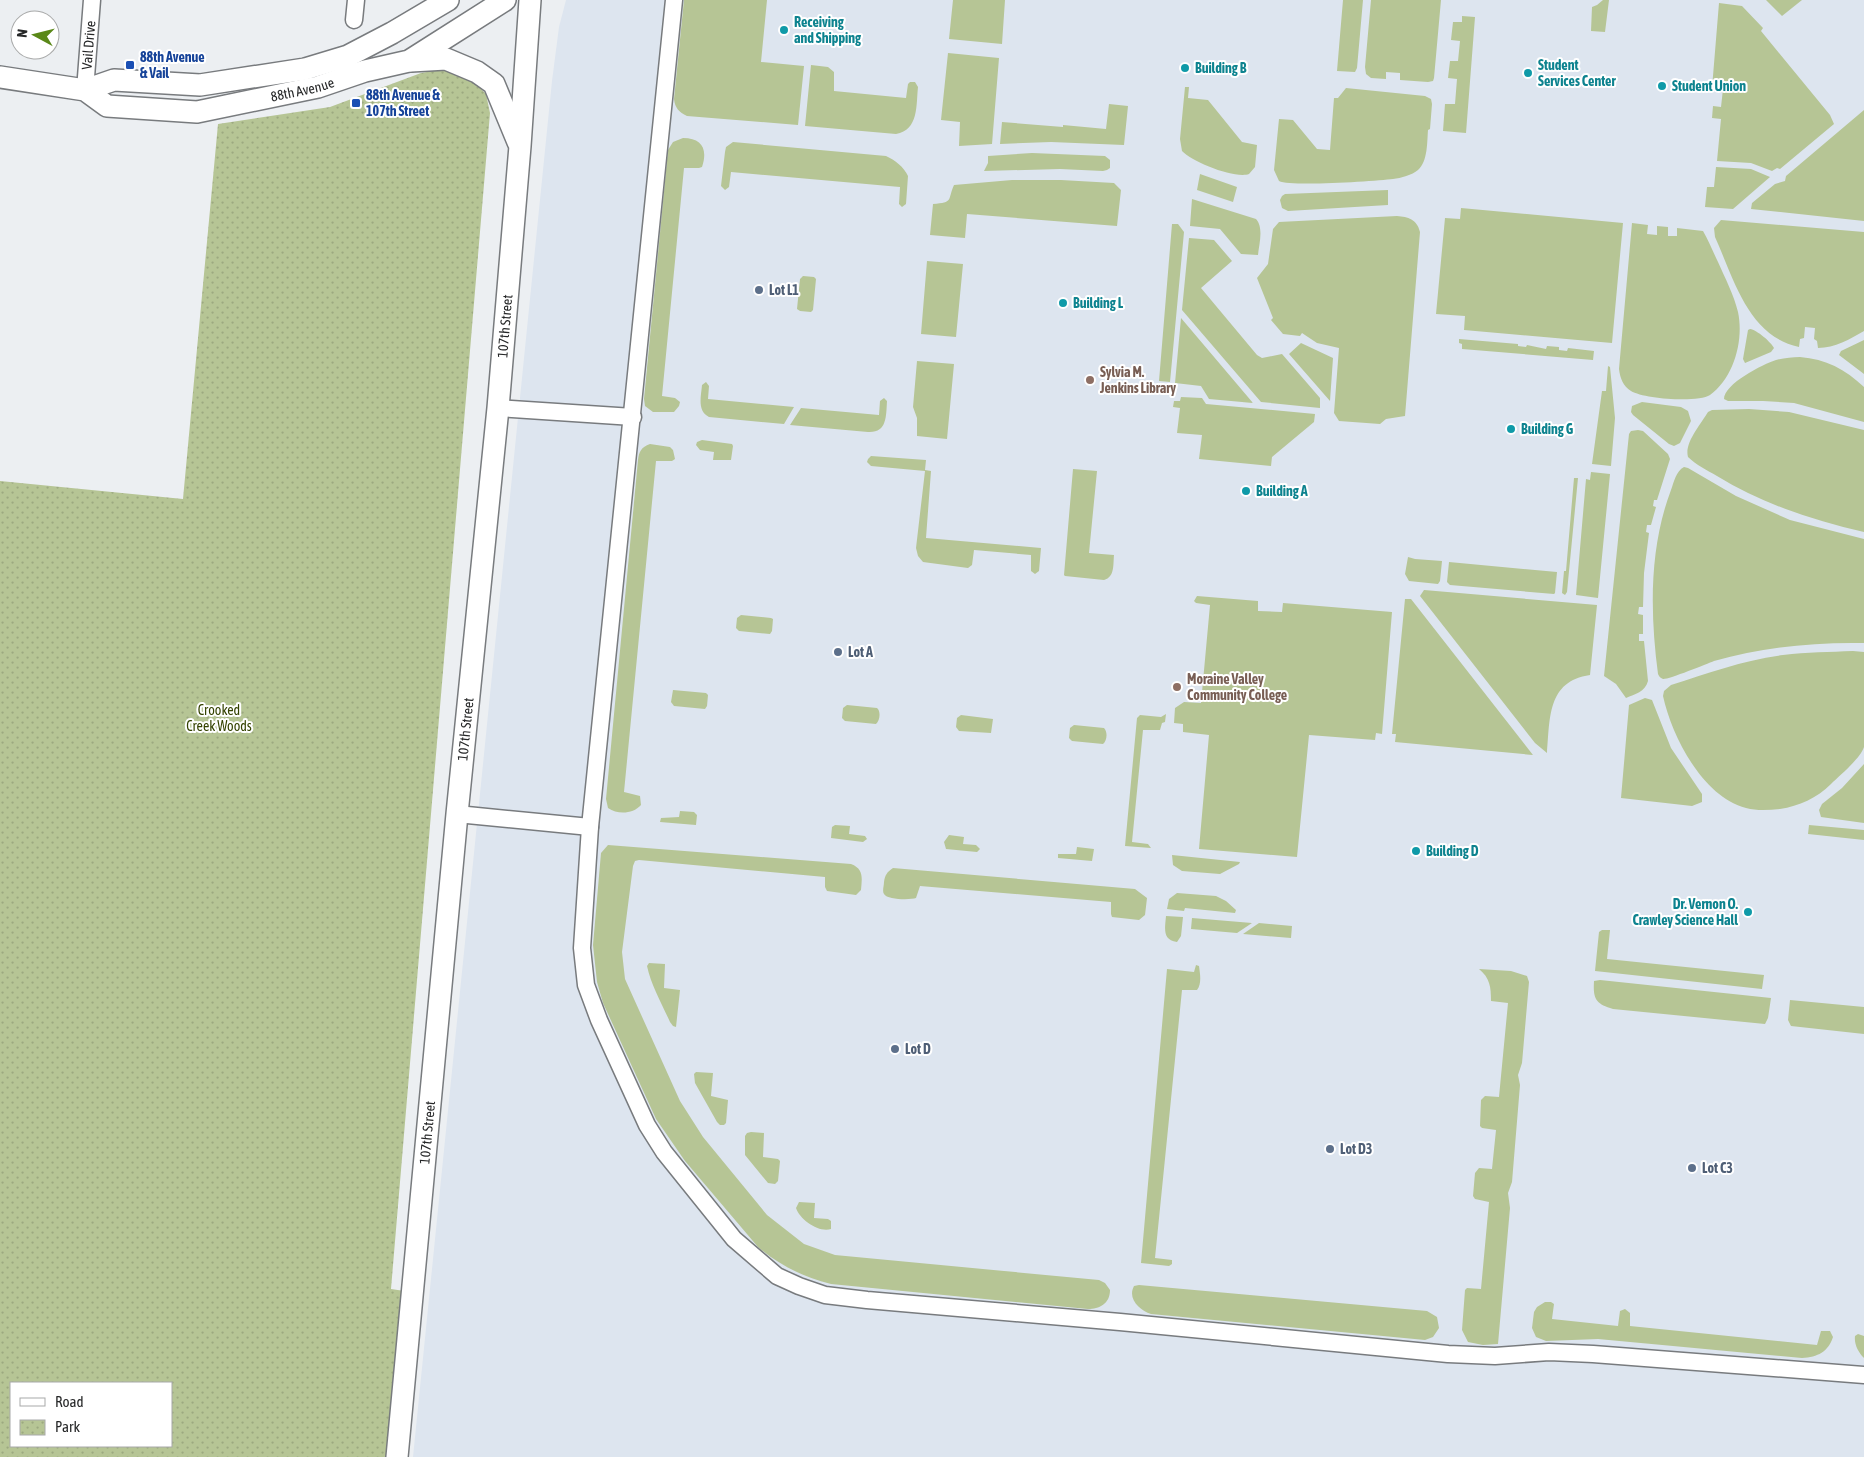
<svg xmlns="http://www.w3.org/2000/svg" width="1864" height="1457" viewBox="0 0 1864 1457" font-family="'Asap Condensed',sans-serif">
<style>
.built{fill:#dde5ef}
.grass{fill:#b6c595}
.park{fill:url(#park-dots);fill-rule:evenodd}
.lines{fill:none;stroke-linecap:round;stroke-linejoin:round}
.minor-casing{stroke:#787b7e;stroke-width:19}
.tertiary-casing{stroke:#787b7e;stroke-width:24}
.minor{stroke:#fff;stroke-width:16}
.tertiary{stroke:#fff;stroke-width:21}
.culture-dot{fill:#0f9aa8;stroke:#fff;stroke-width:2}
.transit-dot{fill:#1a4fb4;stroke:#fff;stroke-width:2}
.service-dot{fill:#5c6f8a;stroke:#fff;stroke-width:2}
.education-dot{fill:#8d6e63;stroke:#fff;stroke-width:2}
.labels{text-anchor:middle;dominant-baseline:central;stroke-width:4;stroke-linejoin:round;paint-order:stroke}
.culture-label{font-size:14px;font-weight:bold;fill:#0d838f;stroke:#fff;text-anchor:start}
.street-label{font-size:14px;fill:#262728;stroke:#fff}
.transit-label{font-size:14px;font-weight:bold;fill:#164399;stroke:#fff;text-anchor:start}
.service-label{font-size:14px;font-weight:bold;fill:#4e5e75;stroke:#fff;text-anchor:start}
.education-label{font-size:14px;font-weight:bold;fill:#785e54;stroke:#fff;text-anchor:start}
.park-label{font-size:14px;fill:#344200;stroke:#fff}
</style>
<defs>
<pattern id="park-dots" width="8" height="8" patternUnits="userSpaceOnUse" patternTransform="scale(1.25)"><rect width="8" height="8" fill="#b6c595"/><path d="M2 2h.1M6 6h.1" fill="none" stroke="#9ca980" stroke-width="1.8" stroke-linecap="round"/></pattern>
</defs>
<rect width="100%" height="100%" fill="#eceff2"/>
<!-- built -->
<path class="built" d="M 566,0 L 1864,0 L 1864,1457 L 413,1457 L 552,81 L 559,27 Z"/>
<!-- grass -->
<path class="grass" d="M 684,0 L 767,0 L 761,62 L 804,66 L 798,125 L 687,116 C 679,112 675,108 674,99 Z
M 953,0 L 1005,0 L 1002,44 L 949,39 Z
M 1343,0 L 1363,0 L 1357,68 L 1355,72 L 1337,71 Z
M 1371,0 L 1441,0 L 1434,78 L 1433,81 L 1428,82 L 1400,80 L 1400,73 L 1386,72 L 1386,79 L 1371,78 L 1366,74 L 1365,67 Z
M 1603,0 L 1609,0 L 1605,32 L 1591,31 L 1592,7 L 1597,5 Z
M 1766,0 L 1802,0 L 1782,16 Z
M 1719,3 L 1742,6 L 1763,28 L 1761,31 L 1830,115 L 1834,124 L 1780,169 L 1777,168 L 1772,171 L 1751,163 L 1717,161 L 1721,119 L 1712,118 L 1713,106 L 1721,107 L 1723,89 L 1712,88 Z
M 1462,16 L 1475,17 L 1466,133 L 1443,131 L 1445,104 L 1455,104 L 1457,79 L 1448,78 L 1450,61 L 1458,61 L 1460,41 L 1451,40 L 1453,22 L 1462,22 Z
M 948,53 L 999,58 L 992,144 L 959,146 L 960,122 L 941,120 Z
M 811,65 L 828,67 L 834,72 L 834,91 L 906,98 L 908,84 L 910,82 L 915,82 L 918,87 C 916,105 919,130 896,134 L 805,126 Z
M 1185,87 L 1189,87 L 1188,98 L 1208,100 L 1242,142 L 1257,145 L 1255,167 L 1249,174 C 1235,179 1192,162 1182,151 L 1180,139 Z
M 1346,88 L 1425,96 L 1431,99 L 1432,104 L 1430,129 L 1428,130 C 1427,142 1428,161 1418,170 C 1412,175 1401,178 1393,179 C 1376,181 1291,187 1279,181 L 1274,170 L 1279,119 L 1293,120 L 1317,149 L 1330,150 L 1334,98 L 1338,98 Z
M 1109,104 L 1128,106 L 1124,145 L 1051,142 L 1000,144 L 1002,122 L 1063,127 L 1063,125 L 1106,129 Z
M 1864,110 L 1864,221 L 1751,209 L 1752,203 L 1775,184 L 1785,181 L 1786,176 Z
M 683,138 C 702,138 708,149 702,167 L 699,168 L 684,168 L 662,396 L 675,398 L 680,402 L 679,406 L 674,412 L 653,412 L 645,406 L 644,399 L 668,150 L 673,142 Z
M 733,142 L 886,156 C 895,160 904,167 908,176 L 906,204 L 902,207 L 899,204 L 900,187 L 731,172 L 729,187 L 725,190 L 721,186 L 725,152 L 726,147 Z
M 1032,153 L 1105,156 L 1110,160 L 1110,168 L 1107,170 L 1103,171 L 1060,169 L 984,171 L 988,163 L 988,156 Z
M 1716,167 L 1751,169 L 1770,177 L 1733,209 L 1705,207 L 1707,187 L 1714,187 Z
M 1200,174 L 1237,187 L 1233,202 L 1197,190 Z
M 1012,180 L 1061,180 L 1114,183 L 1121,190 L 1117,226 L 967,214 L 965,238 L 930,235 L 933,204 C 954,202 947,201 954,185 Z
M 1388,190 L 1388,205 L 1288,211 L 1282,208 L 1280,200 L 1282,196 L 1285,194 Z
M 1192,199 L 1256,219 C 1264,228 1259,244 1258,255 L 1241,254 L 1220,229 L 1190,226 Z
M 1461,208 L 1623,223 L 1612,343 L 1464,330 L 1465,316 L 1436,314 L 1445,218 L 1460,219 Z
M 1397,216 C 1408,217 1417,219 1420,232 L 1405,416 L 1386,419 L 1380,424 L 1339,421 L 1334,413 L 1339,348 L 1317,343 L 1302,333 L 1300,336 L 1283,334 L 1271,320 L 1273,318 L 1257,278 L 1268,264 L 1273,229 L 1279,222 Z
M 1721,220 L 1864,232 L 1864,331 C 1850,339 1835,348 1818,348 L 1817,341 L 1814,339 L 1815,328 L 1805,327 L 1804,338 L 1800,339 L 1799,347 C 1748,336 1734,279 1715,237 L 1714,228 Z
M 1632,223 L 1648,225 L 1647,234 L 1657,235 L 1657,226 L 1668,227 L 1668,236 L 1677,236 L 1677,228 L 1703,231 C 1709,241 1713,252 1718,262 C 1725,278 1734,295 1738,312 C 1744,340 1734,378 1710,395 C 1698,403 1644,399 1631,391 C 1623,386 1620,378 1619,369 Z
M 1172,224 L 1178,224 L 1184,232 L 1170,382 L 1159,381 Z
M 1189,238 L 1214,240 L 1232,261 L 1201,288 L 1257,355 L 1262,358 L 1282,354 L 1320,398 L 1320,408 L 1261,402 L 1182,310 Z
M 927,261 L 963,264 L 956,337 L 921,334 Z
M 803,276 L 814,277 L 816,279 L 813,310 L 811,312 L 800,311 L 797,309 L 800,279 Z
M 1181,318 L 1253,403 L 1209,399 L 1201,386 L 1175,383 Z
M 1750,329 C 1757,330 1771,342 1774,348 L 1771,352 L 1745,363 L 1743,359 L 1748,330 Z
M 1459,339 L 1518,344 L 1518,346 L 1526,347 L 1527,345 L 1546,349 L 1547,346 L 1559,347 L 1559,350 L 1567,351 L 1568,348 L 1594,351 L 1593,360 L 1462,349 L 1462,344 L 1459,343 Z
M 1864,340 L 1864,374 L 1839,355 L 1841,351 Z
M 1301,343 L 1333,358 L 1330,401 L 1289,354 Z
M 1800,357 C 1826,359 1845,369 1864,387 L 1864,422 L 1794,403 L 1763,401 L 1728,401 L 1724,399 C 1724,384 1763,364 1776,360 C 1784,358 1792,357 1800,357 Z
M 917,361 L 954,364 L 947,439 L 917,436 L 917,418 L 913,407 Z
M 1608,366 L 1610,367 L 1615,418 L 1611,466 L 1592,464 L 1602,391 L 1606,391 Z
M 706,382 L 709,386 L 708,399 L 794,407 L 784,424 L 709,417 C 697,411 701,397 702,385 Z
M 1181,397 L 1202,398 L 1206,404 L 1315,414 L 1314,422 L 1272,457 L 1271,466 L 1199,459 L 1202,435 L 1177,433 L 1180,408 L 1173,407 L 1174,401 L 1180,401 Z
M 884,398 L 887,401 C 886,417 887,433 868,432 L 790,425 L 801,408 L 879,415 L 880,401 Z
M 1642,402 L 1681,407 L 1688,411 L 1691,421 L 1680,443 L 1674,446 L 1669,444 L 1633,415 L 1631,412 L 1632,406 Z
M 1749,409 L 1789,412 L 1864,430 L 1864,532 C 1812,520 1763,504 1717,476 C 1707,470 1696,465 1688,457 C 1684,443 1701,424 1708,412 L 1712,410 Z
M 1638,430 L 1643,431 L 1668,454 L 1670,459 L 1657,500 L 1654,500 L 1653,506 L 1656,507 L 1651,525 L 1647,525 L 1646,532 L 1649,533 L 1644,573 L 1643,607 L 1639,607 L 1638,614 L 1643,615 L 1643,634 L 1639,634 L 1639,641 L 1644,641 L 1648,681 C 1645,692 1635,694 1626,698 L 1616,684 L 1604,676 L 1629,434 L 1631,431 Z
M 702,440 L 732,444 L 733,446 L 731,460 L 713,460 L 714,452 L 700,450 L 696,445 L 697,442 Z
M 650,444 L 670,447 L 673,450 L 675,459 L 672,461 L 656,461 L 624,792 L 640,796 L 641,805 C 633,814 618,815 608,808 L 606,799 L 638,460 C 639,452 641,447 650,444 Z
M 871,456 L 926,460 L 925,470 L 931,471 L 926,538 L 1041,548 L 1039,571 L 1035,574 L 1031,571 L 1031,555 L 974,550 L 972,565 L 968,568 L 923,562 L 918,556 L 916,548 L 925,471 L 871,466 L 867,462 L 868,459 Z
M 1684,467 L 1688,468 L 1736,496 L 1790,520 L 1864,539 L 1864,643 C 1814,642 1763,647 1714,661 C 1707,664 1667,680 1663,679 C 1660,678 1659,676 1658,674 C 1650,613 1649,548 1671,490 C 1674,482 1676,471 1684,467 Z
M 1073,469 L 1097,471 L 1089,553 L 1114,555 C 1113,564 1115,577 1104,580 L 1065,576 L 1064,575 Z
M 1591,472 L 1610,474 L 1598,598 L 1576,595 L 1586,479 L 1590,480 Z
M 1574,478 L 1578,478 L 1567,592 L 1565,595 L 1562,593 L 1564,571 L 1566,571 Z
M 1408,557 L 1415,559 L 1442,561 L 1440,581 L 1438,584 L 1409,581 L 1405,574 Z
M 1449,562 L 1557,572 L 1555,593 L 1554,594 L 1450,585 L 1447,582 Z
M 1424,590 L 1597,605 L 1590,675 C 1547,681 1550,719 1547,753 L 1535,743 L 1420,596 Z
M 1197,596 L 1258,601 L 1258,611 L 1282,612 L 1283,603 L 1392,612 L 1382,734 L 1376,733 L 1375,740 L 1309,735 L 1297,857 L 1199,849 L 1209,735 L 1183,732 L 1183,724 L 1174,723 L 1175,708 L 1184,702 L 1201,703 L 1210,605 L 1196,603 L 1194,601 Z
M 1405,599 L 1411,599 L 1533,755 L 1395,742 L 1396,734 L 1392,734 Z
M 741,615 L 771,618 L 773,619 L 772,631 L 770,634 L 739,631 L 736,628 L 737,618 Z
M 1853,651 L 1864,652 C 1864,676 1864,700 1864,724 C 1864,731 1864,741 1864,747 C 1860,759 1840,775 1831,784 C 1817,798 1799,806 1780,809 C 1769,810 1757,811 1746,808 C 1703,797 1672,737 1663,696 L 1664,691 L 1671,685 C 1708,673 1744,660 1783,655 C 1807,652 1830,652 1853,651 Z
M 673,690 L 706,693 L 708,695 L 707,706 L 705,709 L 674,706 L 671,702 Z
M 1645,698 L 1652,700 L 1671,748 L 1702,794 L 1702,802 L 1692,806 L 1621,798 L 1629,705 Z
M 847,705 L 877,708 C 881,711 880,721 876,724 L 845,721 L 842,718 L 843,708 Z
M 1166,714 L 1165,722 L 1162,723 L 1160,730 L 1143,730 L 1132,842 L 1148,844 L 1151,848 L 1125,846 L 1137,718 L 1140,715 L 1161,717 Z
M 961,715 L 993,719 L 991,733 L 959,731 L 956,727 L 957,718 Z
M 1074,725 L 1104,728 C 1108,732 1107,741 1103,744 L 1072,741 L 1069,738 L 1070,728 Z
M 1864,764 L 1864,823 L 1821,817 L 1819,810 L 1822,804 L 1842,788 Z
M 680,811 L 694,812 L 697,815 L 696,825 L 660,822 L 661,818 L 679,817 Z
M 835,825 L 850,826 L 849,834 L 865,836 L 867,839 L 863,842 L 831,838 L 832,827 Z
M 1809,825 L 1864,830 L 1864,840 L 1808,834 Z
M 949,835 L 964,837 L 963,844 L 976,845 L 980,849 L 977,852 L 946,849 L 944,842 Z
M 608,845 L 851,864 C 864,869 862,878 861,890 L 856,895 L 827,891 L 825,887 L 825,877 L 639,860 L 635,861 L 633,866 L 622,952 L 625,979 L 680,1101 L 703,1137 L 767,1215 L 804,1244 L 835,1255 L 1099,1280 L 1105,1283 L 1110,1290 C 1110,1304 1099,1309 1088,1309 L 831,1284 C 804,1277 780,1266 758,1247 L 685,1161 L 656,1119 L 603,1003 L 597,982 L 593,945 L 601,853 Z
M 1077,847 L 1094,849 L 1092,861 L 1058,858 L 1058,854 L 1076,854 Z
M 1172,855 L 1240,862 L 1239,864 L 1220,874 L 1182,871 L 1173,865 Z
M 893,868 L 1135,889 L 1147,898 L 1145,915 L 1139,920 L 1112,917 L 1111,914 L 1111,902 L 920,886 L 916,898 C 911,900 887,900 884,894 C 882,891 884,886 884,882 C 885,875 887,872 893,868 Z
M 1177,893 L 1216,896 L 1226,901 L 1236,910 L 1235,913 L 1185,908 L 1184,911 L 1167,909 L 1169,899 Z
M 1166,916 L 1183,917 L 1181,936 L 1177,942 C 1162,940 1165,928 1166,916 Z
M 1192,918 L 1252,923 L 1237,933 L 1191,929 Z
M 1259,923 L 1292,926 L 1291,938 L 1243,934 Z
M 1602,930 L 1610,930 L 1607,959 L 1764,975 L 1762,989 L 1595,971 L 1599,932 Z
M 649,963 L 665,964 L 664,988 L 680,990 L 676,1027 L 673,1026 L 670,1022 C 662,1004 651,985 647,966 Z
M 1196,965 L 1199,966 C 1200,974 1202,983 1197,990 L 1182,990 L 1155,1258 L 1172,1260 L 1172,1264 L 1169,1266 L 1141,1263 L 1167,969 L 1194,972 Z
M 1479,969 L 1511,971 L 1527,976 L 1529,982 L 1522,1063 L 1518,1075 L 1520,1085 L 1512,1182 L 1508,1193 L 1510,1208 L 1498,1344 L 1483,1345 L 1468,1342 L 1462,1330 L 1465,1290 L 1467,1288 L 1481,1289 L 1489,1202 L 1475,1199 L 1473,1196 L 1475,1173 L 1479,1168 L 1492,1169 L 1496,1130 L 1482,1128 L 1480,1126 L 1481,1100 L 1485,1096 L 1499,1097 L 1508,1003 L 1491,1001 C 1491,987 1490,978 1479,969 Z
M 1600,980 L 1771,998 L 1768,1018 L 1765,1024 L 1613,1009 C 1595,1004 1593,998 1594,981 Z
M 1790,1000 L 1864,1007 L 1864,1034 L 1791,1026 L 1788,1020 Z
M 696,1072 L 713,1073 L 711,1096 L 728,1100 L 726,1123 L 724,1125 L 720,1125 L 717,1122 L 695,1083 L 694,1074 Z
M 751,1132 L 764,1133 L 763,1157 L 778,1159 L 780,1161 L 778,1181 L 775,1184 L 768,1183 L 745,1155 L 745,1136 L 747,1133 Z
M 799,1202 L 815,1203 L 814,1218 L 828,1219 L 831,1221 L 831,1229 C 819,1233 800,1220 796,1208 Z
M 1139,1285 L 1427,1311 L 1437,1317 L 1439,1328 L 1433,1337 L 1425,1340 L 1151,1314 C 1140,1310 1127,1299 1134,1286 Z
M 1545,1302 L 1551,1302 L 1554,1304 L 1552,1319 L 1618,1326 L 1620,1311 L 1625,1309 L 1630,1313 L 1630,1326 L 1817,1345 L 1821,1331 L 1830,1331 L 1833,1337 C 1828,1352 1818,1357 1802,1358 L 1598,1339 L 1546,1341 L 1536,1337 L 1532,1328 L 1534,1312 L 1537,1307 Z
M 1858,1334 L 1864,1336 L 1864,1358 C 1858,1352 1854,1344 1855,1336 Z"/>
<!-- park -->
<path class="park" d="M 445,69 L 470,78 L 486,94 L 490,113 L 391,1289 L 418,1293 L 402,1457 L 0,1457 L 0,481 L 183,499 L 218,124 L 330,107 L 421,73 ZM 11,1383 L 171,1383 L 171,1446 L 11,1446 Z"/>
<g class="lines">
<defs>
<g id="minor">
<path d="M 674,0 L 590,827 L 582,948 L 586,985 L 599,1020 L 647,1125 L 664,1152 L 734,1239 L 777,1276 L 799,1286 L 825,1295 L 867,1300 L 1120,1322 L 1448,1354 L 1495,1356 L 1549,1352 L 1593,1354 L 1864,1375"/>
<path d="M 354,20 L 356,0"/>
<path id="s1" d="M 85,90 L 92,0"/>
<path d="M 498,408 L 633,417"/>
<path d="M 457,814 L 590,827"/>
</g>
<g id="tertiary">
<path d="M 411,61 L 446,59 L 477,72 L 494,84 L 518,142"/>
<path id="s2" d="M 0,77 L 85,90 L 107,106 L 197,112 L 318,87 L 365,71 L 409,61 L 505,0"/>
<path d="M 85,90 L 114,80 L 200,85 L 305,69 L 348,56 L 392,33 L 448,0"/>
<path id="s3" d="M 397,1457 L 457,814 L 498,408 L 520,146 L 530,0"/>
</g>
</defs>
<!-- minor casing -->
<use href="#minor" class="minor-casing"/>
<!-- tertiary casing -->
<use href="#tertiary" class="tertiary-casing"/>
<!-- minor -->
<use href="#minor" class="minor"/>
<!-- tertiary -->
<use href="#tertiary" class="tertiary"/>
</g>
<!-- markers -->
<g class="culture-dot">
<circle cx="784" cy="30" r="5"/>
<circle cx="1185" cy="68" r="5"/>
<circle cx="1528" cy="73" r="5"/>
<circle cx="1662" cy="86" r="5"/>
<circle cx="1063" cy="303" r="5"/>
<circle cx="1511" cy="429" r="5"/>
<circle cx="1246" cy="491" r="5"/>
<circle cx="1416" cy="851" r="5"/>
<circle cx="1748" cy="912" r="5"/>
</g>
<g class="transit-dot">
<rect x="125" y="60" width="10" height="10" rx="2.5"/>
<rect x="351" y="98" width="10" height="10" rx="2.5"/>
</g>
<g class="service-dot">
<circle cx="759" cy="290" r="5"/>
<circle cx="838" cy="652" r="5"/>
<circle cx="895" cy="1049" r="5"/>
<circle cx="1330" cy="1149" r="5"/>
<circle cx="1692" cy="1168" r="5"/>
</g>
<g class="education-dot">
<circle cx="1090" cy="380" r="5"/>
<circle cx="1177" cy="687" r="5"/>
</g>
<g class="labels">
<!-- culture labels -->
<g class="culture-label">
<text x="794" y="22">Receiving<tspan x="794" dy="16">and Shipping</tspan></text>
<text x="1538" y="65">Student<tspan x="1538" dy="16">Services Center</tspan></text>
<text x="1195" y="68">Building B</text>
<text x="1672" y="86">Student Union</text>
<text x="1073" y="303">Building L</text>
<text x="1521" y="429">Building G</text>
<text x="1256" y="491">Building A</text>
<text x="1426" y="851">Building D</text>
<text x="1738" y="904" text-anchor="end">Dr. Vernon O.<tspan x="1738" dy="16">Crawley Science Hall</tspan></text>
</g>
<!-- street labels -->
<g class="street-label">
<text stroke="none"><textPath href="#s1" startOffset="45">Vail Drive</textPath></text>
<text stroke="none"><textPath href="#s2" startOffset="311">88th Avenue</textPath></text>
<text stroke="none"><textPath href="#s3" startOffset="1136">107th Street</textPath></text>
<text stroke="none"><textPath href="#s3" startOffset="731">107th Street</textPath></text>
<text stroke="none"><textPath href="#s3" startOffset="326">107th Street</textPath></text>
</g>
<!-- transit labels -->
<g class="transit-label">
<text x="140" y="57">88th Avenue<tspan x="140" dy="16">&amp; Vail</tspan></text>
<text x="366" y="95">88th Avenue &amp;<tspan x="366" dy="16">107th Street</tspan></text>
</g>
<!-- service labels -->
<g class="service-label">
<text x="769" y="290">Lot L1</text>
<text x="848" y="652">Lot A</text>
<text x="905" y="1049">Lot D</text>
<text x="1340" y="1149">Lot D3</text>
<text x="1702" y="1168">Lot C3</text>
</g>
<!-- education labels -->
<g class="education-label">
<text x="1100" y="372">Sylvia M.<tspan x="1100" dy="16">Jenkins Library</tspan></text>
<text x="1187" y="679">Moraine Valley<tspan x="1187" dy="16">Community College</tspan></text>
</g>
<!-- park labels -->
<g class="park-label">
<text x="219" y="710">Crooked<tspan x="219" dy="16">Creek Woods</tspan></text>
</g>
</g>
<!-- legend -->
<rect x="10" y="1382" width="162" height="65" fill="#ffffff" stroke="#a8a9a9"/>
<rect x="20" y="1398" width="25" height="8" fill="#ffffff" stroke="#a8a9a9"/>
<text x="55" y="1407" font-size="15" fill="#262728">Road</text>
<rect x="20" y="1420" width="25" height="15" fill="url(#park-dots)" stroke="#a8a9a9"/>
<text x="55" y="1432" font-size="15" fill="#262728">Park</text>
<!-- north arrow -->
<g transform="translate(35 35) rotate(277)"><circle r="24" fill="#ffffff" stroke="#a8a9a9"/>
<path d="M0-4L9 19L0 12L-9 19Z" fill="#5a8818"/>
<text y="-8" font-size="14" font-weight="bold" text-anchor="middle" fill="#262728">N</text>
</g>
</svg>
